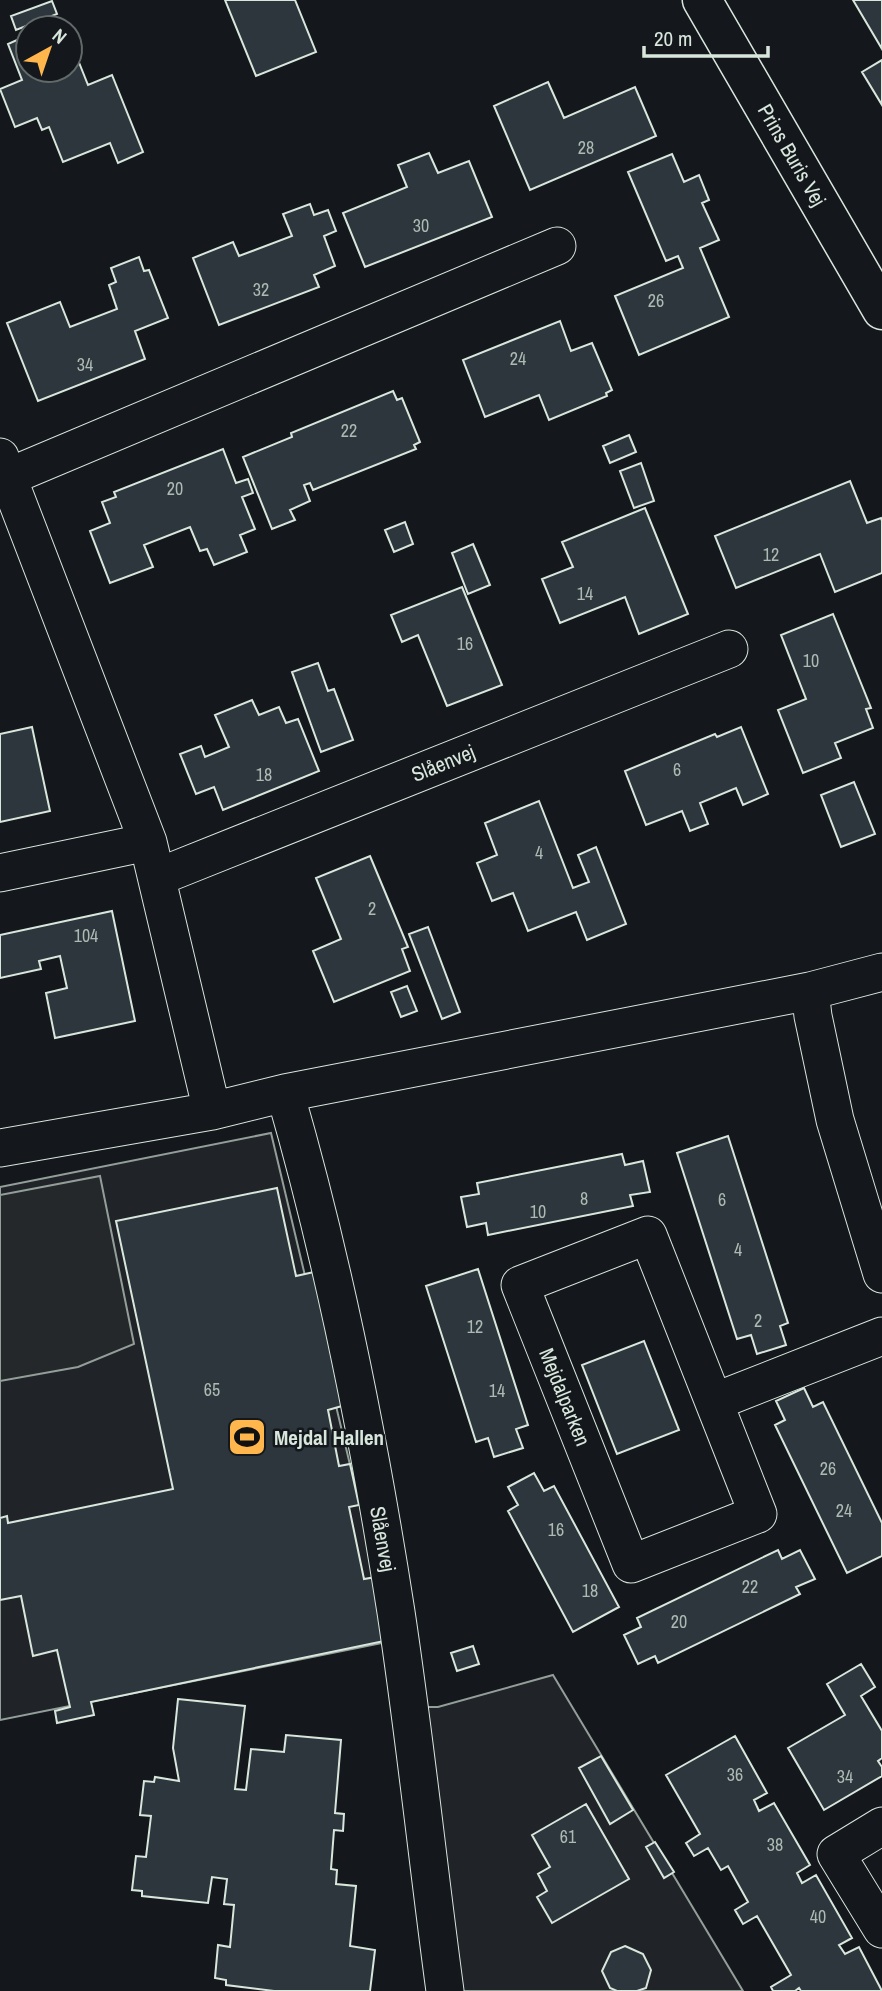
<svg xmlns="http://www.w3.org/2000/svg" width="882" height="1991" viewBox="0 0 882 1991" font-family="'Archivo Narrow',sans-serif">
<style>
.green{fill:#202428;stroke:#939e99;stroke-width:2}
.parking{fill:#24282b;stroke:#939e99;stroke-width:2}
.building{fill:#2c363c;stroke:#d8e6dc;stroke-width:2}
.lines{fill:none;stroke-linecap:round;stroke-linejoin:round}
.minor-casing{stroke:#d8e6dc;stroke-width:39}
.tertiary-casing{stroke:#d8e6dc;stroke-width:41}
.minor{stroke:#14181c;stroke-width:37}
.tertiary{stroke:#14181c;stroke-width:38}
.labels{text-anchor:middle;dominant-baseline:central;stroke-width:5;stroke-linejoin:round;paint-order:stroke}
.number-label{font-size:18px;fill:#adbab4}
.street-label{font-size:21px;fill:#d8e6dc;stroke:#14181c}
.poi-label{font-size:21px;font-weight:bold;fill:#d8e6dc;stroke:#14181c;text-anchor:start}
</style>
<rect width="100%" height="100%" fill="#14181c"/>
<!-- green -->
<path class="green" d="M 271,1133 L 392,1641 L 0,1720 L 0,1187 Z
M 553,1675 L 743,1991 L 455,1991 L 422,1707 L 438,1707 Z"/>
<!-- parking -->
<path class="parking" d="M 100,1176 L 134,1344 L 78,1367 L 0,1381 L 0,1195 Z"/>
<!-- building -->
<path class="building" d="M 225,0 L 295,0 L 316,52 L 256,76 Z
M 853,0 L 882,0 L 882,49 Z
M 52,1 L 57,14 L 16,30 L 11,16 Z
M 28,35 L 28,70 L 70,70 L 70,40 L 88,85 L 112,75 L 143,152 L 118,163 L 110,143 L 63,162 L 49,127 L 42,130 L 37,118 L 15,127 L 0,89 L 22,80 L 8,44 Z
M 882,60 L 882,105 L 862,72 Z
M 548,82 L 564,118 L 635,87 L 656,136 L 530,190 L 494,106 Z
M 429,153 L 438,173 L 469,161 L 492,217 L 365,267 L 343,213 L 407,187 L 398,165 Z
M 672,154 L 684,182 L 699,175 L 709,200 L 702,203 L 719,240 L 700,248 L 729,317 L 639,355 L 615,296 L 683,268 L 678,256 L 666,261 L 628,172 Z
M 310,204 L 314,215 L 328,210 L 336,231 L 324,236 L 335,266 L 314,275 L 319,287 L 219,325 L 193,258 L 233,242 L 239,256 L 292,236 L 283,214 Z
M 139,257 L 144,271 L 149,270 L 168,318 L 135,331 L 145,359 L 38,401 L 7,323 L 60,302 L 70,327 L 117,309 L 109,285 L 116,282 L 111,268 Z
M 560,321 L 571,351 L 592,343 L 612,390 L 606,393 L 607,396 L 549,420 L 539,395 L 485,417 L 463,360 Z
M 393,391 L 397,400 L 402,398 L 420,442 L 414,445 L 416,449 L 313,490 L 310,483 L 304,485 L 310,501 L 290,510 L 295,520 L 272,529 L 243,457 L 292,437 L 291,433 Z
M 629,435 L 636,452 L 610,463 L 603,446 Z
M 223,449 L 236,483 L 248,479 L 253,493 L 242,497 L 255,529 L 240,535 L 247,552 L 214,565 L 207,549 L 200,551 L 190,527 L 144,545 L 153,567 L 110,583 L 90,531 L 110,523 L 102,502 L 116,497 L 114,492 Z
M 641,463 L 654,501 L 634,508 L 620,471 Z
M 850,481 L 867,523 L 881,518 L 882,521 L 882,573 L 835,592 L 820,554 L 736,588 L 715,536 Z
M 645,508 L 688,614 L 639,634 L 625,597 L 560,623 L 542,579 L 573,567 L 562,542 Z
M 405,522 L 413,544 L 394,552 L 385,530 Z
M 473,544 L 490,585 L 468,594 L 452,553 Z
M 462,587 L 502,685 L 447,706 L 418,635 L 402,642 L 391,615 Z
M 833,614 L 871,708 L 866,709 L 873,728 L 835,743 L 841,758 L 803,773 L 778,710 L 806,699 L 781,635 Z
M 318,663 L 328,691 L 334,689 L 353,740 L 321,752 L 292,672 Z
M 252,700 L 259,715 L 279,707 L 286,723 L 298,719 L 319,771 L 223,810 L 214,787 L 196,794 L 180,754 L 201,746 L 205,757 L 229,747 L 215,715 Z
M 32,727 L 50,811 L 0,822 L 0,734 Z
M 741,727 L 768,794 L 743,805 L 736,788 L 700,803 L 708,824 L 690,831 L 682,811 L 646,825 L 625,771 L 715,734 L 717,737 Z
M 854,782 L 875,834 L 841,847 L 821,795 Z
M 539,801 L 573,888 L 589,882 L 578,855 L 596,847 L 626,924 L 587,940 L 576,912 L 528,931 L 513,893 L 492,901 L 477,863 L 497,855 L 485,823 Z
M 370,856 L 408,947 L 402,949 L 410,971 L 334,1002 L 313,951 L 341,939 L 316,878 Z
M 112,911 L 135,1021 L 55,1038 L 46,993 L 67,988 L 60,956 L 39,961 L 41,969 L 0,978 L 0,935 Z
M 428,927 L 460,1012 L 442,1019 L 409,934 Z
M 407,986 L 417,1011 L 401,1017 L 391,992 Z
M 728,1136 L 788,1323 L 780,1326 L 786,1345 L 757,1354 L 751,1335 L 737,1339 L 677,1153 Z
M 622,1154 L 625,1165 L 643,1161 L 650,1192 L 630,1195 L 633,1206 L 488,1235 L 486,1223 L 467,1227 L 461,1197 L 479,1194 L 477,1183 Z
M 277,1188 L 296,1276 L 314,1272 L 342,1406 L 328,1410 L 339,1466 L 350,1464 L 359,1505 L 349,1507 L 364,1579 L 376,1577 L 389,1640 L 91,1702 L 94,1715 L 57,1723 L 55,1711 L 70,1707 L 57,1650 L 33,1656 L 21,1596 L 0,1600 L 0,1518 L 7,1516 L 8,1523 L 173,1489 L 116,1221 Z
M 478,1269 L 528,1425 L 516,1429 L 523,1448 L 494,1457 L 488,1438 L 476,1442 L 426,1286 Z
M 644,1341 L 679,1430 L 617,1454 L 582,1365 Z
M 804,1388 L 813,1407 L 823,1402 L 882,1523 L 882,1556 L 847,1573 L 775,1425 L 785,1420 L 776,1401 Z
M 534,1473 L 544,1491 L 554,1486 L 619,1607 L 573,1632 L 508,1511 L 518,1505 L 508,1487 Z
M 778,1550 L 782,1559 L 800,1550 L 815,1579 L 796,1587 L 800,1594 L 658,1663 L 655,1656 L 638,1664 L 624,1635 L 641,1627 L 637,1618 Z
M 473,1646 L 479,1664 L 457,1671 L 451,1653 Z
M 861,1664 L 875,1687 L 861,1696 L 882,1731 L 882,1758 L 878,1761 L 882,1767 L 882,1776 L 824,1810 L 788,1748 L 845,1715 L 827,1684 Z
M 178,1699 L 245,1706 L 235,1789 L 246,1790 L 251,1749 L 284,1752 L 286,1735 L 341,1740 L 335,1813 L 344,1814 L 343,1831 L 334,1830 L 331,1869 L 337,1870 L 336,1884 L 356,1886 L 350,1946 L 375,1950 L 370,1991 L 274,1991 L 226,1985 L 226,1980 L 215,1978 L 218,1945 L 230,1947 L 234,1905 L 224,1904 L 227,1879 L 212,1877 L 208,1903 L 142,1896 L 142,1891 L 132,1890 L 136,1856 L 146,1857 L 151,1816 L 140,1815 L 144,1781 L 154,1782 L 155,1777 L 179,1781 L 173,1748 Z
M 735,1736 L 767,1793 L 754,1800 L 759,1811 L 774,1803 L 810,1865 L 797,1873 L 802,1883 L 816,1875 L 852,1938 L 839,1945 L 845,1954 L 859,1947 L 882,1991 L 801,1991 L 799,1988 L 795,1991 L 773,1991 L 771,1987 L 791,1975 L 757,1916 L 743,1924 L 735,1910 L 748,1902 L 728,1866 L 721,1870 L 708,1848 L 694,1856 L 686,1843 L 700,1834 L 666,1775 Z
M 601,1756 L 633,1810 L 610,1824 L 579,1768 Z
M 586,1804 L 629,1879 L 552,1923 L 537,1897 L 547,1891 L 538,1874 L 550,1867 L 532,1835 Z
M 655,1842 L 674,1872 L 664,1878 L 646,1847 Z
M 625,1946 L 643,1954 L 651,1970 L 646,1988 L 637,1991 L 617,1991 L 610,1988 L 602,1971 L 611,1952 Z"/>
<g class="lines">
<defs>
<path id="minor" d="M 0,457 L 148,842 L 212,1111
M 8,477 L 557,246
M 0,873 L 148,842
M 158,877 L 729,649
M 810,991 L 813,1016 L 835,1120 L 882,1274
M 285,1093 C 334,1262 369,1438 396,1612 C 415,1738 428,1865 445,1991
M 0,1148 L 212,1111 L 285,1093 L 810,991 L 882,972
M 648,1235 L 758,1514 L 631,1564 L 520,1285 Z
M 714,1402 L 882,1336
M 882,1826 L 836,1854 L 882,1929"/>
<path id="tertiary" d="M 702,0 L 882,310"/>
</defs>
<!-- minor casing -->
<use href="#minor" class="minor-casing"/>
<!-- tertiary casing -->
<use href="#tertiary" class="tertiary-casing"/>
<!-- minor -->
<use href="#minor" class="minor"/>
<!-- tertiary -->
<use href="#tertiary" class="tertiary"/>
</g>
<!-- icons -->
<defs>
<symbol id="stadium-square" viewBox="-11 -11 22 22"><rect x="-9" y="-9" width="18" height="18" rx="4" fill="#ffb74d" stroke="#14181c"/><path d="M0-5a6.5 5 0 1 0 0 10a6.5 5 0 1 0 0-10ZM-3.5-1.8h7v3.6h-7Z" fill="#111"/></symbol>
</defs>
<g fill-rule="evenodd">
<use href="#stadium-square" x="225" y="1415" width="44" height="44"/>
</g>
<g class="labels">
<!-- number labels -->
<g class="number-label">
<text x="586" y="147">28</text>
<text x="421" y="225">30</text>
<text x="261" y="289">32</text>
<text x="656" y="300">26</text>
<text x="518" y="358">24</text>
<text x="85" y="364">34</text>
<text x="349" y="430">22</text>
<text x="175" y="488">20</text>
<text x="771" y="554">12</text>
<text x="585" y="593">14</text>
<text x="465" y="643">16</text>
<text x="811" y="660">10</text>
<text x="677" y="769">6</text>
<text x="264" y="774">18</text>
<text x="539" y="852">4</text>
<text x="372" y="908">2</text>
<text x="86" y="935">104</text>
<text x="584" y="1198">8</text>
<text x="722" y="1199">6</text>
<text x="538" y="1211">10</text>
<text x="738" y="1249">4</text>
<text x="758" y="1320">2</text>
<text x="475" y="1326">12</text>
<text x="212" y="1389">65</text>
<text x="497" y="1390">14</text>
<text x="828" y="1468">26</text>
<text x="844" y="1510">24</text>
<text x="556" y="1529">16</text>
<text x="750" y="1586">22</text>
<text x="590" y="1590">18</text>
<text x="679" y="1621">20</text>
<text x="735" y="1774">36</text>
<text x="845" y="1776">34</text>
<text x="568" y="1836">61</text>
<text x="775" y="1844">38</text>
<text x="818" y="1916">40</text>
</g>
<!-- street labels -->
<g class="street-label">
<text transform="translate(792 155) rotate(60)">Prins Buris Vej</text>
<text transform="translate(443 763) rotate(-22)">Slåenvej</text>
<text transform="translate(565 1397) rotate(68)">Mejdalparken</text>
<text transform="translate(383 1539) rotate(80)">Slåenvej</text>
</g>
<!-- poi labels -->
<g class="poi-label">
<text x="274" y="1437">Mejdal Hallen</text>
</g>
</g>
<!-- north arrow -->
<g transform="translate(49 49) rotate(40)"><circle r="33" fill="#14181c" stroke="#626a69" stroke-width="2"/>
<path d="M0-5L12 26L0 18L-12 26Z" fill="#ffb74d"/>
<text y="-10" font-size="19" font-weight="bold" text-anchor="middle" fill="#d8e6dc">N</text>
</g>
<!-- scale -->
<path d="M644 46v10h124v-10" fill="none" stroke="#d8e6dc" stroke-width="3.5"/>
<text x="654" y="46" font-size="21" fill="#d8e6dc" stroke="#14181c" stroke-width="5" paint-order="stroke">20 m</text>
</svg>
